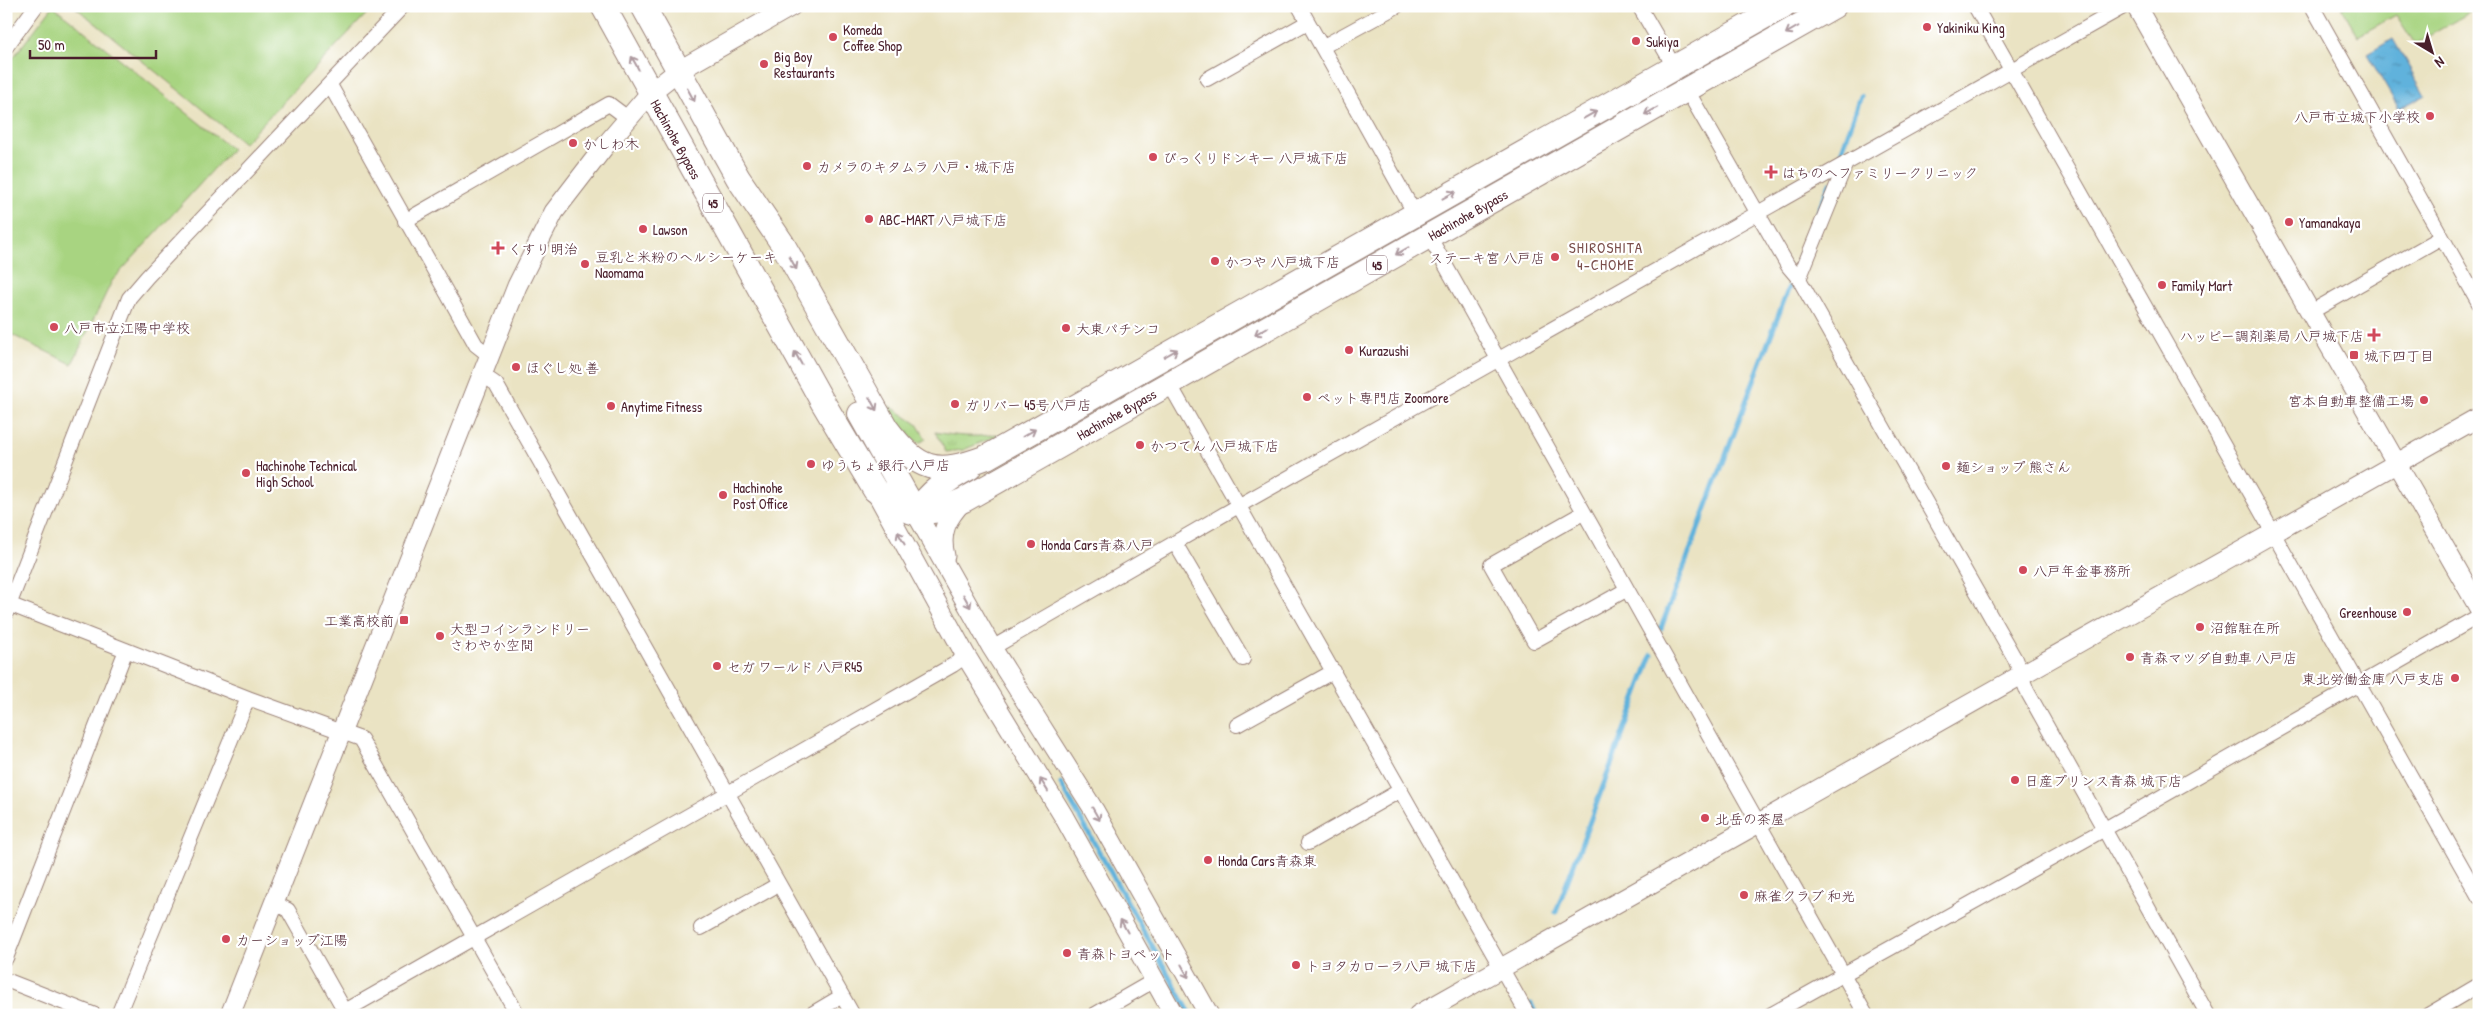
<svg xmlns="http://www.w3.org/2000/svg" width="2485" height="1021" viewBox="0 0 2485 1021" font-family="'Patrick Hand','Klee One',sans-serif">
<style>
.grass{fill:url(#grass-tufts);stroke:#797a56}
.green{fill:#a8d481;stroke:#797a56}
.water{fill:url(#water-ripples);stroke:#556884}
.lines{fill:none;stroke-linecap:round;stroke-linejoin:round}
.stream{stroke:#60b2dc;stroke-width:5}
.street-casing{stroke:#9a8177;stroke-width:16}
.secondary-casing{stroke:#9a8177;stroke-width:21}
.highway-casing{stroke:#9a8177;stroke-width:26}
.street{stroke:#fff;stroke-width:14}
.secondary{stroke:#fff;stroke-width:19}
.highway{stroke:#fff;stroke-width:24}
.oneway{stroke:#ae9aa0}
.poi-dot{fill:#d1495b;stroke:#fff;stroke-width:2}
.labels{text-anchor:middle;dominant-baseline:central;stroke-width:4.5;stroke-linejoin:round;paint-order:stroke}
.shield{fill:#fff;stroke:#80626b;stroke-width:1}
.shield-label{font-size:12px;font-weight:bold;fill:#4a1f2b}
.poi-label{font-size:14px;fill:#4a1f2b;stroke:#fff;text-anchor:start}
.street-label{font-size:14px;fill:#4a1f2b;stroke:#fff}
.neighbourhood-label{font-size:15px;letter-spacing:1px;fill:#7a4e4b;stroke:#fff}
</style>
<defs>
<pattern id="grass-tufts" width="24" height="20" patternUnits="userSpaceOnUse" patternTransform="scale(1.25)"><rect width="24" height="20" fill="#a8d481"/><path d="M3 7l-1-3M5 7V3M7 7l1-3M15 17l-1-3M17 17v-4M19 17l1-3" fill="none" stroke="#92b670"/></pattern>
<pattern id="water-ripples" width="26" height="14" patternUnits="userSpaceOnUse" patternTransform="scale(1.25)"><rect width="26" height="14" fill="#60b2dc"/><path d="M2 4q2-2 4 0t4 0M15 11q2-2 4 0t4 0" fill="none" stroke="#5190b3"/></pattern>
</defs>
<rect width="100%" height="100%" fill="#fff"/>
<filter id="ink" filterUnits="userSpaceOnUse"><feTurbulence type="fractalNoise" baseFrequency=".02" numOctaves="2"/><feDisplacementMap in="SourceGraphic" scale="10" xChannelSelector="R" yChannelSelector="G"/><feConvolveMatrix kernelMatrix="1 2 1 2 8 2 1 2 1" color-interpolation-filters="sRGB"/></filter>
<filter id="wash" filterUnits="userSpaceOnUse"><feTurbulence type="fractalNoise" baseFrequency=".0096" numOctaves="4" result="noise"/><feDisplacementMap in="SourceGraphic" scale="20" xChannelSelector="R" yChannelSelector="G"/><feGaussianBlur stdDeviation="1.12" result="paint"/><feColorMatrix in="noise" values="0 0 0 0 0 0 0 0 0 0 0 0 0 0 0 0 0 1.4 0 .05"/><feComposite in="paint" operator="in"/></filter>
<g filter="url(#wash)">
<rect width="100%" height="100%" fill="#eae3c3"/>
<!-- grass -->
<path class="grass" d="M 890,406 L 917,424 L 926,439 L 919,443 L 911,437 L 888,408 Z
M 935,432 C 956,436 975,438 996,434 L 997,436 L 963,450 L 946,452 Z"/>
<!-- green -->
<path class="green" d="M 53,6 L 232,149 L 112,281 L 72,364 L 6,332 L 6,67 Z
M 74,6 L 374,6 L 244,143 Z
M 2341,6 L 2479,6 L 2479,7 L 2415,44 L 2396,15 L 2358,36 Z"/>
<!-- water -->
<path class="water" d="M 2393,39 L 2425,95 L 2399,109 L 2367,54 Z"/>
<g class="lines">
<!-- stream -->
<path class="stream" d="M 1839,159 L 1861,96
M 1796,267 L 1830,183
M 1661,628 L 1789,287
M 1061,784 L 1191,1015
M 1556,912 L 1652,655
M 1531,1004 L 1537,1015"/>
</g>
</g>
<g filter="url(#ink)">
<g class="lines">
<defs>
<path id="street" d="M 1299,6 L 1415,214
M 1639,6 L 1675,68
M 1975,6 L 2479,897
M 2312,6 L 2479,303
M 6,47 L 36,6
M 1322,47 L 1397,6
M 1207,79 L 1308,22
M 330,85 L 476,345 L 490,356
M 1687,90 L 1788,266 L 1799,279 L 2015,659 L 2027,691 L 2208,1015
M 405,221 L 609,104 L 629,119
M 1429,236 L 1866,1015
M 1799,279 L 1846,163
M 2311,312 L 2442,237
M 483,375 L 496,384 L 853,1015
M 1169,383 L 1528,1015
M 1583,513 L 1491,565 L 1534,641 L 1626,590
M 1175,543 L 1243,659
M 6,603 L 248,698 L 361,739 L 518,1015
M 6,613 L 129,298 L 147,277 L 403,6
M 992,648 L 1240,505 L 2125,6
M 1237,725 L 1334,671
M 1308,843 L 1401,790
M 274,903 L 288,910 L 345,1011
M 701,928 L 779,884
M 6,958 L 126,650
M 6,980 L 95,1015
M 118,1015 L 248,698
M 343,1015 L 345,1011 L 953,665 L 966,656
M 810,1015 L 842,996
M 1094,1015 L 1155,980
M 1770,1015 L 2103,830 L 2479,616
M 2428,1015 L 2479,985"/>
<path id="secondary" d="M 2136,6 L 2479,608
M 876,492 L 966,656 L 1064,817 L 1174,1015
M 916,513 L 992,648 L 1094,810 L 1209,1015
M 945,556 C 939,532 947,518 963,501
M 230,1015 L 517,286 L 554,212 L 604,147 L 651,92 L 678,71 L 792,6
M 1418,1015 L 2479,417"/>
<g id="highway">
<path id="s1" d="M 603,6 L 822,401 L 875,490 L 899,508 L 916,513 L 940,510 L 964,500 L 1834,6"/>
<path d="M 643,6 L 738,178 L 782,243 L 886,428 C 919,472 936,476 987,457 L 1783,6"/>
<path d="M 860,414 L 916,513"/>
<path d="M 916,513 C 930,491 947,480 969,468"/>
</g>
</defs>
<!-- street casing -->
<use href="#street" class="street-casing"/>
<!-- secondary casing -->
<use href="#secondary" class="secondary-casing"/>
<!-- highway casing -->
<use href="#highway" class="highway-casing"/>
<!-- street -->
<use href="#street" class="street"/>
<!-- secondary -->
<use href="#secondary" class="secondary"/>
<!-- highway -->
<use href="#highway" class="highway"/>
</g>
<!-- one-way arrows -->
<defs><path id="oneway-shaft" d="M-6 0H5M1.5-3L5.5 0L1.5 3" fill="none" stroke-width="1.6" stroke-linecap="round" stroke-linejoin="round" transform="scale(1.25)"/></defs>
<g class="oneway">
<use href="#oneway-shaft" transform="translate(1792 30) rotate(150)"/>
<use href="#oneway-shaft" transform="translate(635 63) rotate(-119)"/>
<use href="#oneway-shaft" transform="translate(691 95) rotate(61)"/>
<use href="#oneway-shaft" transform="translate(1651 111) rotate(151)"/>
<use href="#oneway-shaft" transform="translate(1590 115) rotate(-29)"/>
<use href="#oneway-shaft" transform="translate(1449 195) rotate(-29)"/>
<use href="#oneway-shaft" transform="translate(1402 251) rotate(150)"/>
<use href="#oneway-shaft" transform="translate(793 263) rotate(61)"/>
<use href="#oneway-shaft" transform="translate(1261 331) rotate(150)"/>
<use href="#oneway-shaft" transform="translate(1171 353) rotate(-30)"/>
<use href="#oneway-shaft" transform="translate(798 358) rotate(-119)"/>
<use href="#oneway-shaft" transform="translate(873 404) rotate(61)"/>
<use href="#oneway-shaft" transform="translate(1029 433) rotate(-30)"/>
<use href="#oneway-shaft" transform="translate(901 538) rotate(-119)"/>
<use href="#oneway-shaft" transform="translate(967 601) rotate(61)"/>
<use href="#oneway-shaft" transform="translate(1044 785) rotate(-122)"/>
<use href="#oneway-shaft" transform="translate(1096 814) rotate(60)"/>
<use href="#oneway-shaft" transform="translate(1124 926) rotate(-119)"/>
<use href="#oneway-shaft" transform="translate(1185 971) rotate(61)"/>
</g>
</g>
<!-- markers -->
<g class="poi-dot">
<circle cx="1927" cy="27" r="5"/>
<circle cx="833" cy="37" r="5"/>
<circle cx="1636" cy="41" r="5"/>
<circle cx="764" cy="64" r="5"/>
<circle cx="2430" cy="116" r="5"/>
<circle cx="573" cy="143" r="5"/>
<circle cx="1153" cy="157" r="5"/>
<circle cx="807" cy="166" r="5"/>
<path d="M1768.5 164.5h5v5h5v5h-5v5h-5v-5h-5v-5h5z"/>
<circle cx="869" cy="219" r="5"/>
<circle cx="2289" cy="222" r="5"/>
<circle cx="643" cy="229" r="5"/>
<path d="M495.5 240.5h5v5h5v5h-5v5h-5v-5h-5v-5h5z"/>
<circle cx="1555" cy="257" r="5"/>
<circle cx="1215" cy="261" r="5"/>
<circle cx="585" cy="264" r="5"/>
<circle cx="2162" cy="285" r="5"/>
<circle cx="54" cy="327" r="5"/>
<circle cx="1066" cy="328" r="5"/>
<path d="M2371.5 327.5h5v5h5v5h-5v5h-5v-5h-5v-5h5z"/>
<circle cx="1349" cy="350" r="5"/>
<rect x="2349" y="350" width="10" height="10" rx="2.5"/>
<circle cx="516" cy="367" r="5"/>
<circle cx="1307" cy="397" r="5"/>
<circle cx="2424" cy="400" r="5"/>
<circle cx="955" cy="404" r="5"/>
<circle cx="611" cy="406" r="5"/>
<circle cx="1140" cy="445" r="5"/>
<circle cx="811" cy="464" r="5"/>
<circle cx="1946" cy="466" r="5"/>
<circle cx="246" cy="473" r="5"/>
<circle cx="723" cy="495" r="5"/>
<circle cx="1031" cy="544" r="5"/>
<circle cx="2023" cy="570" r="5"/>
<circle cx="2407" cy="612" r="5"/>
<rect x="399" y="615" width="10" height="10" rx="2.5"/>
<circle cx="2200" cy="627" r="5"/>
<circle cx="440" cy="636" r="5"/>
<circle cx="2130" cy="657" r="5"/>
<circle cx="717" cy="666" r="5"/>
<circle cx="2455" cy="678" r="5"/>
<circle cx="2015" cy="780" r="5"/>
<circle cx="1705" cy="818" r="5"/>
<circle cx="1208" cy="860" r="5"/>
<circle cx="1744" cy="895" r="5"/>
<circle cx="226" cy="939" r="5"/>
<circle cx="1067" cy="953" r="5"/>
<circle cx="1296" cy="965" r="5"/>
</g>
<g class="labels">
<!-- shield labels -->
<g class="shield">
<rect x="703" y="193.5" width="20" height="19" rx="4"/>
<rect x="1367" y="255.5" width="20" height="19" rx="4"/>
</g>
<g class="shield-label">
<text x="713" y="203">45</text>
<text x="1377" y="265">45</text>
</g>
<!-- poi labels -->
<g class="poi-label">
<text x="1937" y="27">Yakiniku King</text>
<text x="843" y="29">Komeda<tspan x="843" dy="16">Coffee Shop</tspan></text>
<text x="1646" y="41">Sukiya</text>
<text x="774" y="56">Big Boy<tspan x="774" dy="16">Restaurants</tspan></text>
<text x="2420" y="116" text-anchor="end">八戸市立城下小学校</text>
<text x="583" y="143">かしわ木</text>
<text x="1163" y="157">びっくりドンキー 八戸城下店</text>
<text x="817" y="166">カメラのキタムラ 八戸・城下店</text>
<text x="1782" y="172">はちのへファミリークリニック</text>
<text x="879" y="219">ABC-MART 八戸城下店</text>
<text x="2299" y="222">Yamanakaya</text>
<text x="653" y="229">Lawson</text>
<text x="508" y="248">くすり明治</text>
<text x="595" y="256">豆乳と米粉のヘルシーケーキ<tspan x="595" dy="16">Naomama</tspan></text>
<text x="1545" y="257" text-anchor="end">ステーキ宮 八戸店</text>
<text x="1225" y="261">かつや 八戸城下店</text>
<text x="2172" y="285">Family Mart</text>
<text x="64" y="327">八戸市立江陽中学校</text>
<text x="1076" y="328">大東パチンコ</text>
<text x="2364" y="335" text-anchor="end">ハッピー調剤薬局 八戸城下店</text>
<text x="1359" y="350">Kurazushi</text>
<text x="2364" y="355">城下四丁目</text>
<text x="526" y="367">ほぐし処 善</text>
<text x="1317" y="397">ペット専門店 Zoomore</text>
<text x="2414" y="400" text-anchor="end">宮本自動車整備工場</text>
<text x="965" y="404">ガリバー 45号八戸店</text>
<text x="621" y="406">Anytime Fitness</text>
<text x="1150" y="445">かつてん 八戸城下店</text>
<text x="821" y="464">ゆうちょ銀行 八戸店</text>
<text x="256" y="465">Hachinohe Technical<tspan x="256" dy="16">High School</tspan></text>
<text x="1956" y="466">麺ショップ 熊さん</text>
<text x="733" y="487">Hachinohe<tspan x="733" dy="16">Post Office</tspan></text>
<text x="1041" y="544">Honda Cars青森八戸</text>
<text x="2033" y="570">八戸年金事務所</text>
<text x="2397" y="612" text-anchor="end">Greenhouse</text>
<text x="394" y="620" text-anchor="end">工業高校前</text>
<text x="2210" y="627">沼館駐在所</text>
<text x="450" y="628">大型コインランドリー<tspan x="450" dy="16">さわやか空間</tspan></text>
<text x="2140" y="657">青森マツダ自動車 八戸店</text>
<text x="727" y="666">セガ ワールド 八戸R45</text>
<text x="2445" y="678" text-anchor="end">東北労働金庫 八戸支店</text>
<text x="2025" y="780">日産プリンス青森 城下店</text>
<text x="1715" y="818">北岳の茶屋</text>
<text x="1218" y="860">Honda Cars青森東</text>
<text x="1754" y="895">麻雀クラブ 和光</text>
<text x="236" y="939">カーショップ江陽</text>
<text x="1077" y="953">青森トヨペット</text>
<text x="1306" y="965">トヨタカローラ八戸 城下店</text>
</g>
<!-- street labels -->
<g class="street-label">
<text stroke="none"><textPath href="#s1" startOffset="152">Hachinohe Bypass</textPath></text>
<text stroke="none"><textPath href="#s1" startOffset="1232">Hachinohe Bypass</textPath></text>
<text stroke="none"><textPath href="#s1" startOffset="828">Hachinohe Bypass</textPath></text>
</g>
<!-- neighbourhood labels -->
<g class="neighbourhood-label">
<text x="1606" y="247">SHIROSHITA<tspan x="1606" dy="17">4-CHOME</tspan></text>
</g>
</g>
<!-- margin -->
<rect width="2485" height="1021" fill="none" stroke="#fff" stroke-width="25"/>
<!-- north arrow -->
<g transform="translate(2432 52) rotate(142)" stroke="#ffffff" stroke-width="4" paint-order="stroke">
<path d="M0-4L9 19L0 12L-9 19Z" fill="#4a1f2b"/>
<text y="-8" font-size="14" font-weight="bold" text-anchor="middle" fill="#4a1f2b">N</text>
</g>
<!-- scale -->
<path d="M30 50v8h126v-8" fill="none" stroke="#4a1f2b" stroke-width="2.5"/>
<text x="38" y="50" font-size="15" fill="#4a1f2b" stroke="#ffffff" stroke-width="4" paint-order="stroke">50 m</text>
</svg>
